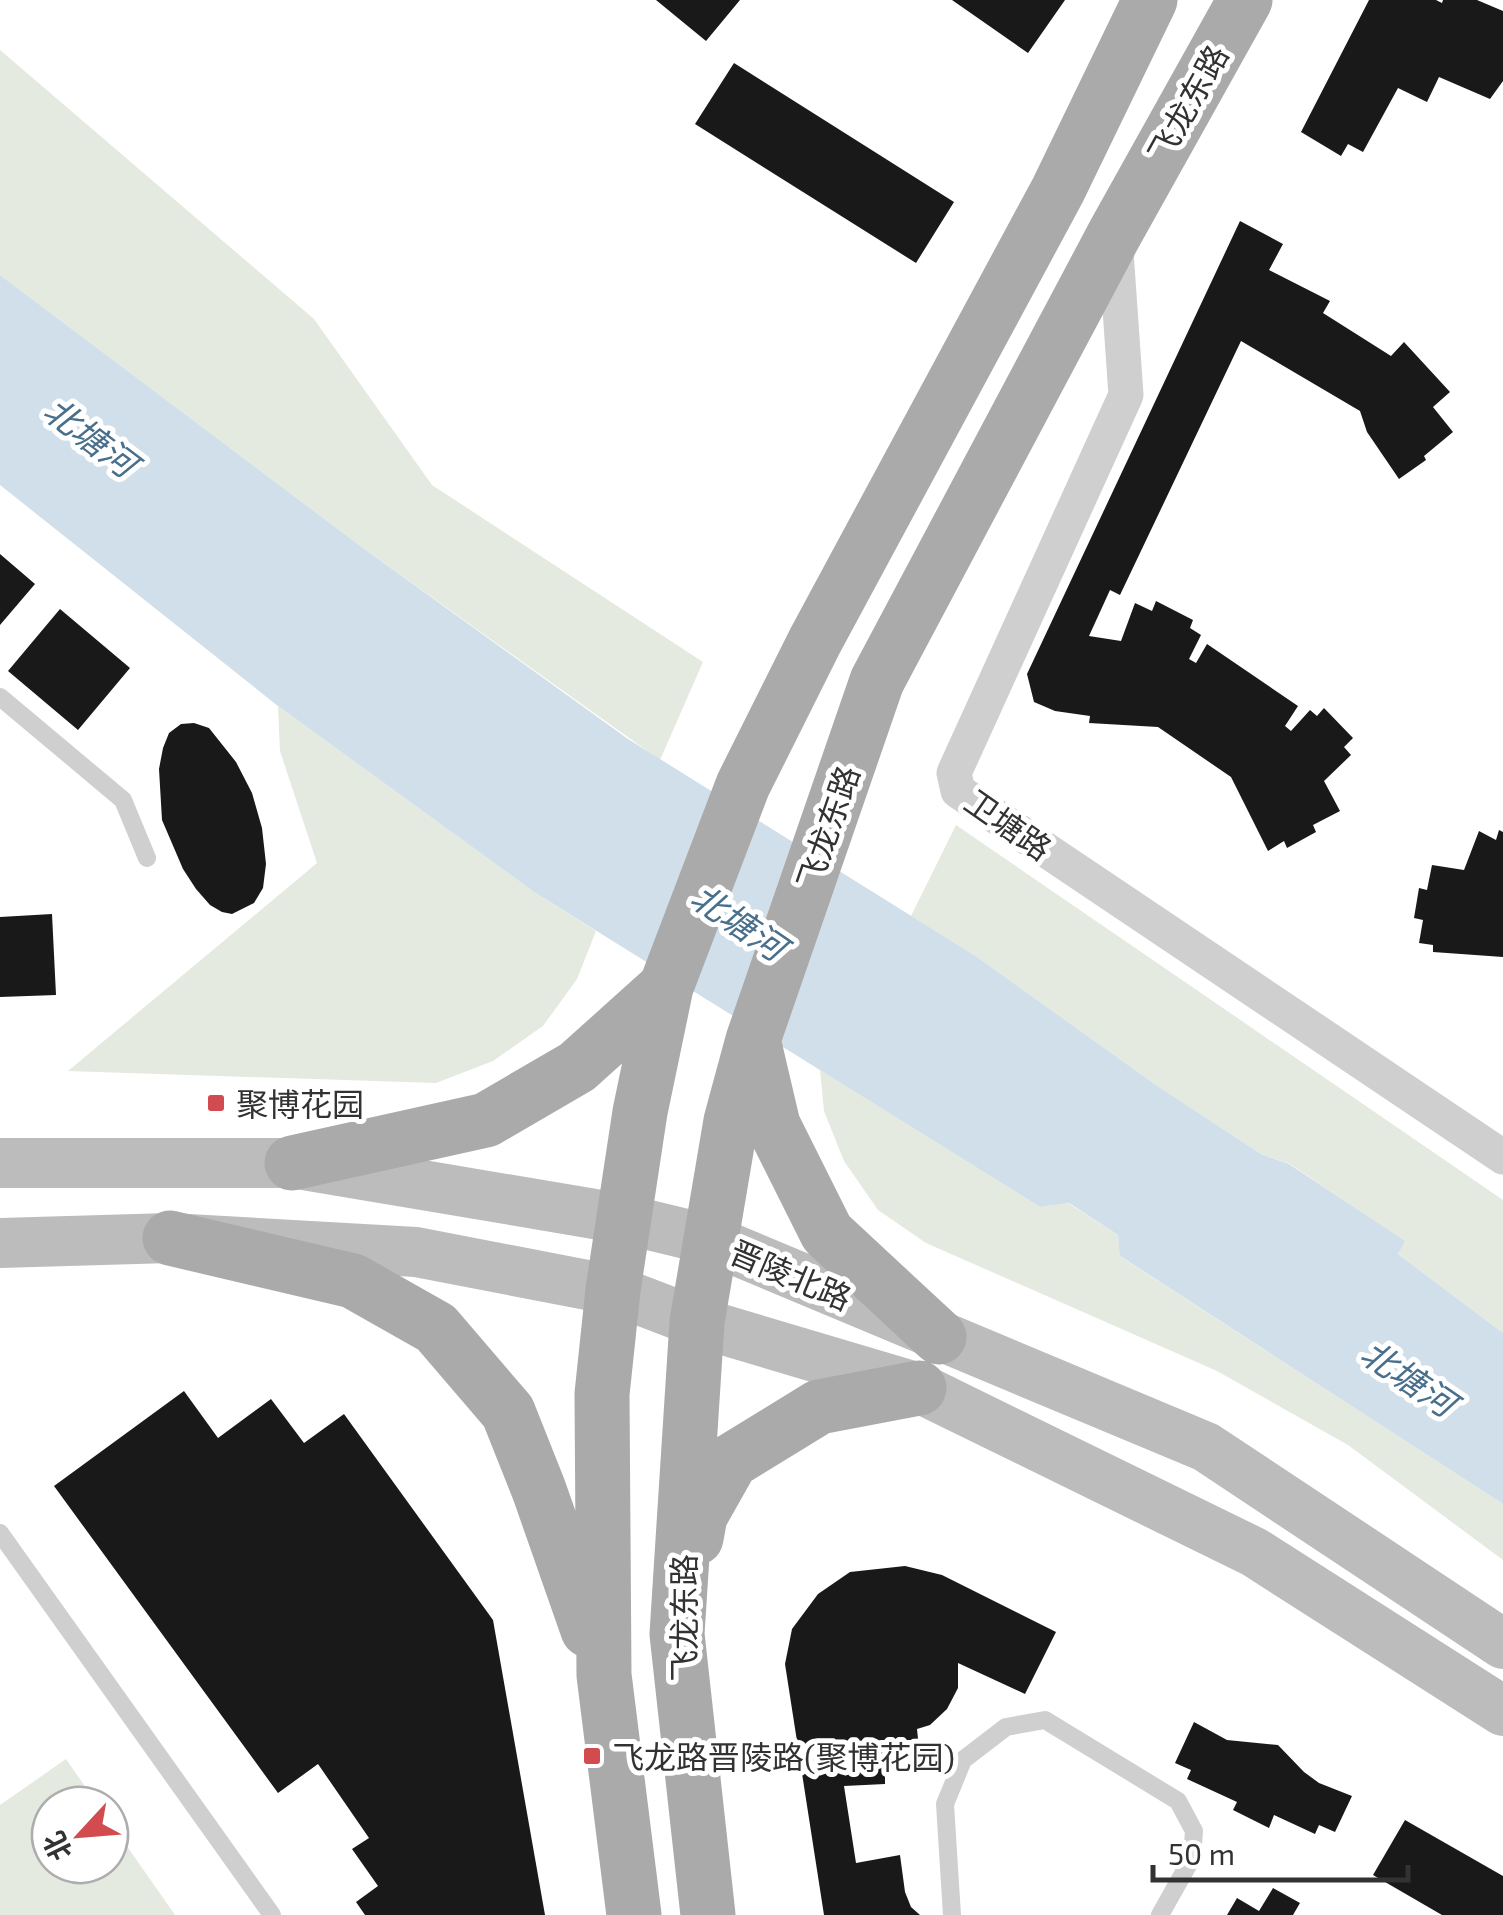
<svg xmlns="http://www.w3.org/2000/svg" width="1503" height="1915" viewBox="0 0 1503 1915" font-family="'Exo 2','Noto Sans SC',sans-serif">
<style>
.green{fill:#e4eadf}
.water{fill:#d1dfea}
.building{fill:#191919}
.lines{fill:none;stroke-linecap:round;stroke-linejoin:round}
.service{stroke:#cfcfcf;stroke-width:18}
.minor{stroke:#cfcfcf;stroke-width:35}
.secondary{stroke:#bcbcbc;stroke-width:50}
.primary{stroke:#aaa;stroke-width:55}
.poi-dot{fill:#d24b4f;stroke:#fff;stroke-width:4}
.labels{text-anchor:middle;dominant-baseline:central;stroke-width:10;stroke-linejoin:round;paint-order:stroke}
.street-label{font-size:32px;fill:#323232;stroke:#fff}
.poi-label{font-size:32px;fill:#323232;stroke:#fff;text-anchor:start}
.water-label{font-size:35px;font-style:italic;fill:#486f8c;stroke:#fff}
</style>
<rect width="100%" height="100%" fill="#fff"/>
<!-- green -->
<path class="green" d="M 0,50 L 314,319 L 432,485 L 703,662 L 660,760 L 363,548 L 0,275 Z
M 278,706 L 534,892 L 596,931 L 577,979 L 543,1026 L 493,1061 L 436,1083 L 68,1071 L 317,863 L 280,751 Z
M 956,825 L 1503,1200 L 1503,1333 L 1398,1254 L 1404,1241 L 1290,1164 L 1261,1154 L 1156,1085 L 977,957 L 911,916 Z
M 820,1070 L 1040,1207 L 1068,1203 L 1118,1235 L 1121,1257 L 1503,1504 L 1503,1560 L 1348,1445 L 1217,1371 L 926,1243 L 878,1210 L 844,1161 L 824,1111 Z
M 66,1759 L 98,1805 L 50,1805 L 50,1865 L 110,1865 L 110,1822 L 175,1915 L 0,1915 L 0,1805 Z"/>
<!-- water -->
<path class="water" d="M 0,275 L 363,548 L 628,739 L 977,957 L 1156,1085 L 1261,1154 L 1289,1164 L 1405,1241 L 1398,1254 L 1503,1333 L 1503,1504 L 1120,1256 L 1118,1235 L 1069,1203 L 1040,1207 L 534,892 L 278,706 L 0,485 Z"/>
<!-- building -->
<path class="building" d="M 656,0 L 740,0 L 706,41 Z
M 952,0 L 1065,0 L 1028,53 Z
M 1369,0 L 1436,0 L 1442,3 L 1443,0 L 1477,0 L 1503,11 L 1503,81 L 1490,99 L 1439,77 L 1427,102 L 1398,88 L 1363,152 L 1348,144 L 1341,156 L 1301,132 Z
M 734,63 L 954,202 L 916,263 L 695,124 Z
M 1240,221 L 1283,244 L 1269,270 L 1330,301 L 1323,313 L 1391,356 L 1404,342 L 1450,392 L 1433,407 L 1453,432 L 1424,456 L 1426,460 L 1399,479 L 1367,432 L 1360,411 L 1241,341 L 1120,595 L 1110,590 L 1089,636 L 1121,641 L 1135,603 L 1152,611 L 1156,601 L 1193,620 L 1190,628 L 1201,635 L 1189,659 L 1196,663 L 1207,644 L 1298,706 L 1285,726 L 1291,731 L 1310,710 L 1317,716 L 1324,708 L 1353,738 L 1344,747 L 1351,755 L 1324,781 L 1340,811 L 1313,825 L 1316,832 L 1287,848 L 1284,841 L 1268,851 L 1231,777 L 1158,727 L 1089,723 L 1090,716 L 1055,711 L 1034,702 L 1027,674 Z
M 0,554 L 35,584 L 0,625 Z
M 60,609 L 130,668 L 78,730 L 8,671 Z
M 194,723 L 209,728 L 236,762 L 252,793 L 262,828 L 266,864 L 263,888 L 254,903 L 232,914 L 222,912 L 210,905 L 196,889 L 183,869 L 162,820 L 159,769 L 163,748 L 169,733 L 181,724 Z
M 1499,830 L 1503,832 L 1503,957 L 1433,952 L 1433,945 L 1419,943 L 1423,920 L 1414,918 L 1419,888 L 1427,890 L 1432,865 L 1464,870 L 1479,831 L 1496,840 Z
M 52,914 L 56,995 L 0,997 L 0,917 Z
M 184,1391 L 218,1438 L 271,1399 L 304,1443 L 344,1414 L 493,1620 L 545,1915 L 365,1915 L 356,1902 L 378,1886 L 352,1849 L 369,1838 L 318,1764 L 278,1793 L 54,1486 Z
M 905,1566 L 942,1575 L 1056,1632 L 1025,1694 L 958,1663 L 958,1688 L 947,1709 L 930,1725 L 917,1729 L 921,1768 L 885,1769 L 885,1784 L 844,1786 L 856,1863 L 900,1855 L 905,1892 L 911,1907 L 920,1915 L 824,1915 L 785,1664 L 792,1629 L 818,1594 L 850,1572 Z
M 1194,1722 L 1227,1740 L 1278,1745 L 1304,1772 L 1319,1783 L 1352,1796 L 1335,1832 L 1319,1825 L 1315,1834 L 1274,1815 L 1269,1828 L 1233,1810 L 1237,1802 L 1187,1779 L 1191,1770 L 1175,1763 Z
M 1405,1820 L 1503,1876 L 1503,1915 L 1442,1915 L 1373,1875 Z
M 1273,1888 L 1300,1903 L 1293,1915 L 1227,1915 L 1237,1898 L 1259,1911 Z"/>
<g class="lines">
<!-- service -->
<path class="service" d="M 0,697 L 123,800 L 147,858
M 0,1533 L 272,1915
M 952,1915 L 945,1804 L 963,1760 L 1006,1727 L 1045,1720 L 1178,1801 L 1194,1831 L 1192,1858 L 1160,1915"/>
<!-- minor -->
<path class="minor" d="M 1115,237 L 1126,395 L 954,773 L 958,791 L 1503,1157"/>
<!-- secondary -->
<path class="secondary" d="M 0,1163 L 292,1163 L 624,1219 L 711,1240 L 1206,1447 L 1503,1644
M 0,1243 L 170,1238 L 416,1252 L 613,1290 L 697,1322 L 919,1388 L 1254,1552 L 1503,1711"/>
<!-- primary -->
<path class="primary" d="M 754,1044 L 773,1125 L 827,1233 L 939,1337
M 292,1163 L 486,1120 L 577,1067 L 666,987
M 170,1238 L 353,1281 L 436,1328 L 508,1412 L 539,1490 L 588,1630
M 696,1538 L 700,1516 L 731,1461 L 819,1407 L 919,1388
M 634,1915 L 604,1675 L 602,1394 L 613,1290 L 640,1112 L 666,987 L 743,785 L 815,641 L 1058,190 L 1150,0
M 708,1915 L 677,1634 L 697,1322 L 731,1121 L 753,1040 L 877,681 L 1115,233 L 1245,0"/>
</g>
<!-- markers -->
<g class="poi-dot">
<rect x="206" y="1093" width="20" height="20" rx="5"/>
<rect x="582" y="1746" width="20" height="20" rx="5"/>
</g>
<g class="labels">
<!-- street labels -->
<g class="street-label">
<text transform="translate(1187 103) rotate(-61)">飞龙东路</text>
<text transform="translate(1009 824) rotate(35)">卫塘路</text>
<text transform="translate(827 827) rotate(-71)">飞龙东路</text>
<text transform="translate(791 1274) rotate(23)">晋陵北路</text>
<text transform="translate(683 1618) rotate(-90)">飞龙东路</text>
</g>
<!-- poi labels -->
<g class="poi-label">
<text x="236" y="1103">聚博花园</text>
<text x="612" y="1756">飞龙路晋陵路(聚博花园)</text>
</g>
<!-- water labels -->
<g class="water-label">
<text transform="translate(91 436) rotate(37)">北塘河</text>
<text transform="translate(739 921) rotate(34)">北塘河</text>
<text transform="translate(1409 1377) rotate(34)">北塘河</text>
</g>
</g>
<!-- north arrow -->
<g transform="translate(80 1835) rotate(244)"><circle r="48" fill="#ffffff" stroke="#adadad" stroke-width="2.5"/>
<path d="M0-8L18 38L0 25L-18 38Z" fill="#d24b4f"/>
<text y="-15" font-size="28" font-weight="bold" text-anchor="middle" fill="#323232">北</text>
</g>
<!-- scale -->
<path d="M1153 1865v15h255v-15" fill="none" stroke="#323232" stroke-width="5"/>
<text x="1168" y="1865" font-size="30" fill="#323232" stroke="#ffffff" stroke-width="8" paint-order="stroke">50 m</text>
</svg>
